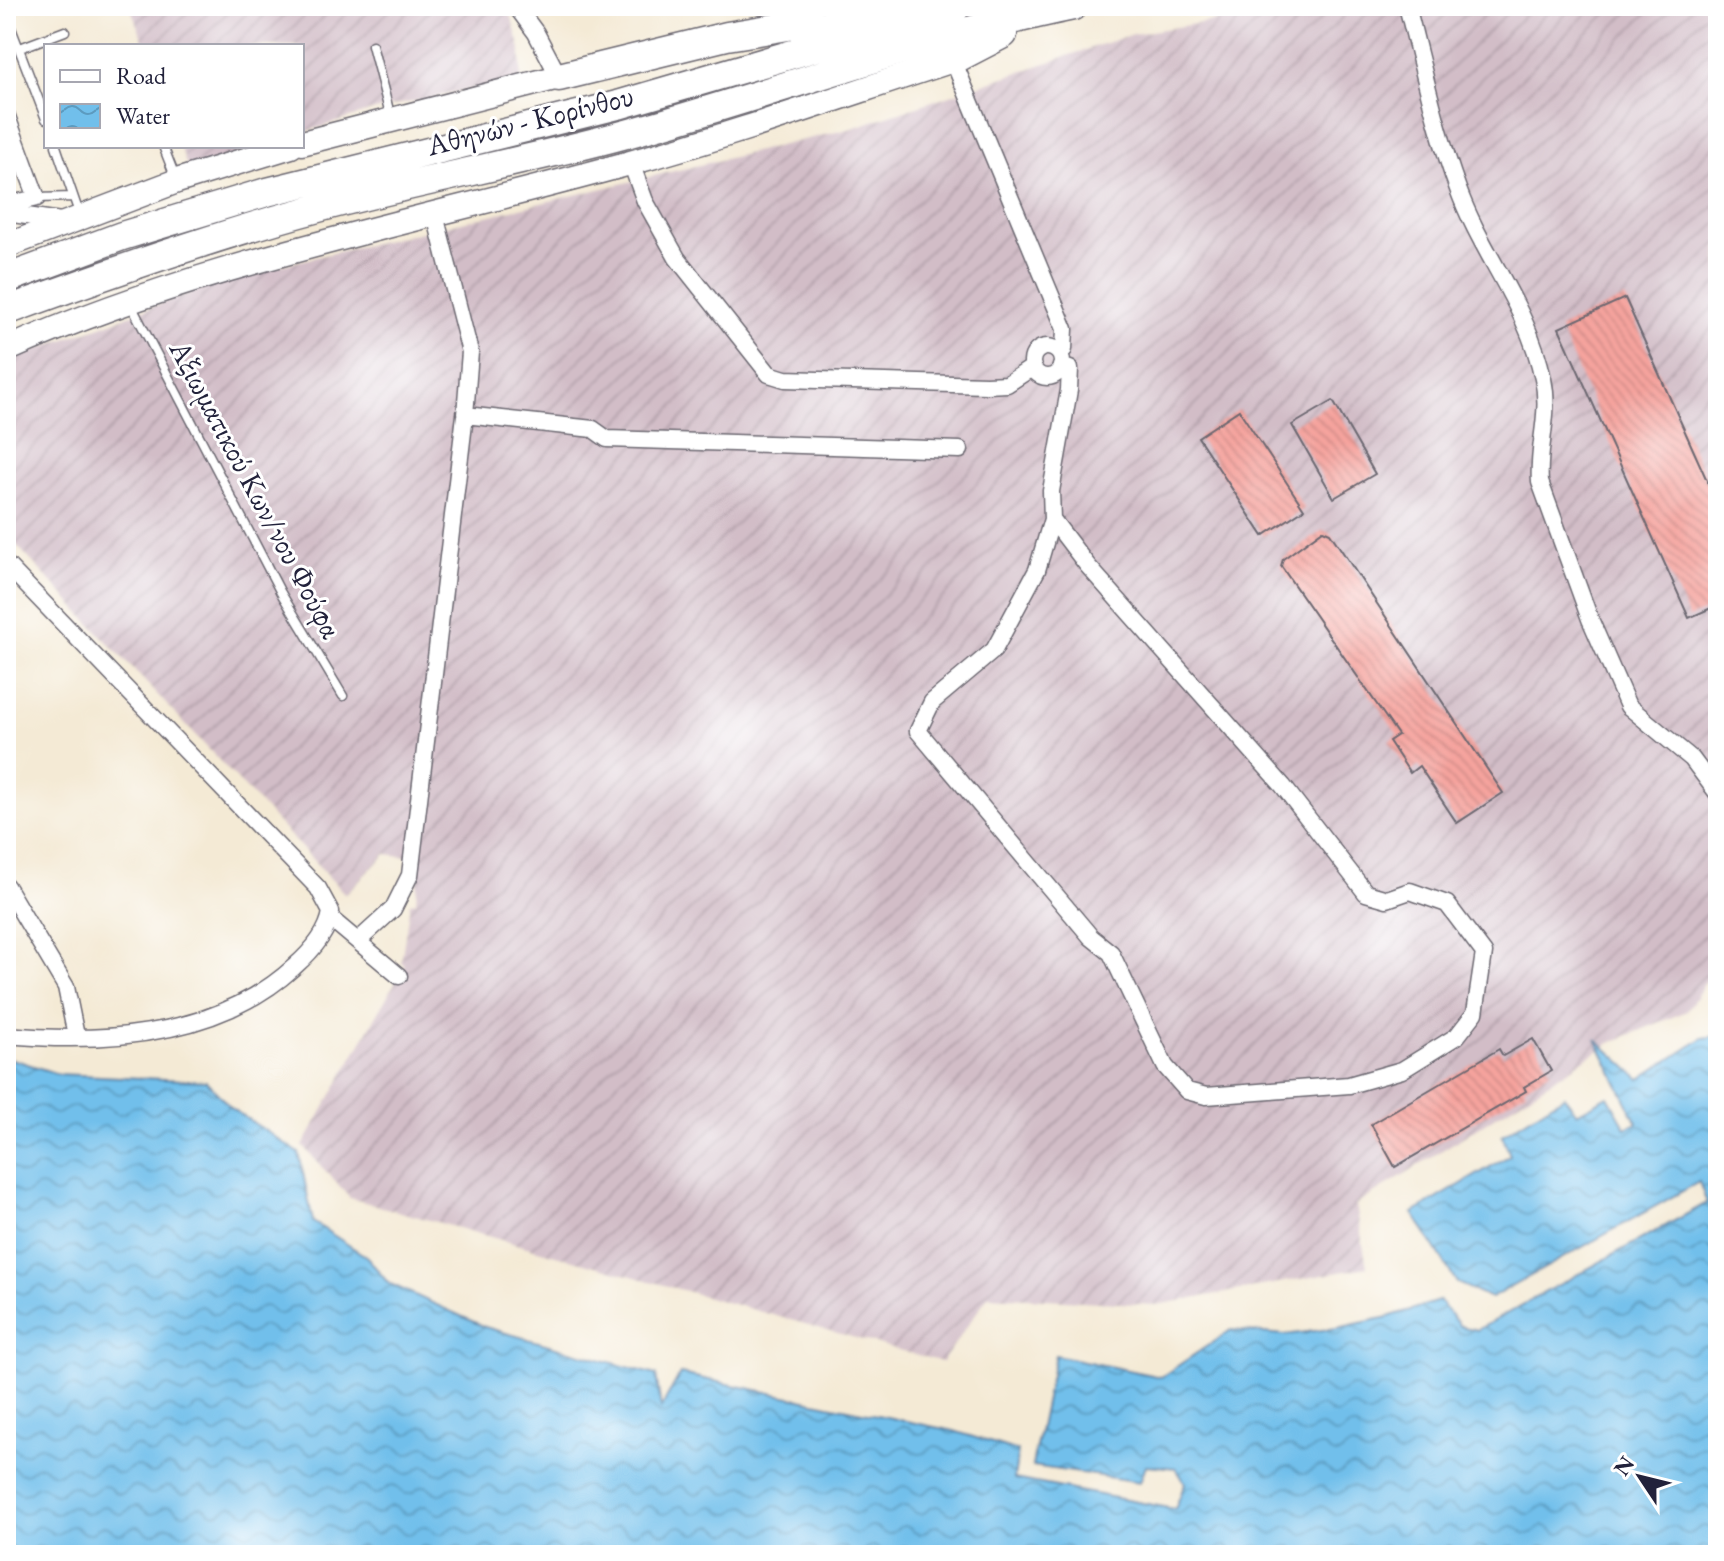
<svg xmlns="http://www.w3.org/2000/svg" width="1724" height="1561" viewBox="0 0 1724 1561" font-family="'EB Garamond',serif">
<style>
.industrial{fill:url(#industrial-furrows)}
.water{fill:url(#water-waves);stroke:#4a7093;stroke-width:2}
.building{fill:url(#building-back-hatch)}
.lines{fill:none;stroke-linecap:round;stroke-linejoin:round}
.service-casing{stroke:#6c6871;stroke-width:11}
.minor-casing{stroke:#6c6871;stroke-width:19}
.secondary-casing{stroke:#6c6871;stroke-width:27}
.trunk-casing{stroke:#6c6871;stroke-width:31}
.service{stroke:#fff;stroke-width:8}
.minor{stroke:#fff;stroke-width:16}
.secondary{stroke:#fff;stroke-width:24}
.trunk{stroke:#fff;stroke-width:28}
.labels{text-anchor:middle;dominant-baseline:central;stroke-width:6;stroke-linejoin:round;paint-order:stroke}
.street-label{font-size:30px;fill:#22223b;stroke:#fff}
</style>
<defs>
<pattern id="industrial-furrows" width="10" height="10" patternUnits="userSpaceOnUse" patternTransform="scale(2)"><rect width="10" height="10" fill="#d2bdc7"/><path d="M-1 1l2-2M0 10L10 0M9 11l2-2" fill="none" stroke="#b4a2ac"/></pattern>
<pattern id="water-waves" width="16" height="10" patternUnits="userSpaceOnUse" patternTransform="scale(2)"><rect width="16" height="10" fill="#71bfeb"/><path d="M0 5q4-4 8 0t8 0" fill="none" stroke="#5c9bc0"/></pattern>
<pattern id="building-back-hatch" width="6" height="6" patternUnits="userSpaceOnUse" patternTransform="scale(2)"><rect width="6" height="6" fill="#f5a39d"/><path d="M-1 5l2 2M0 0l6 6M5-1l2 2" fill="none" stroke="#d28c88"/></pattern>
</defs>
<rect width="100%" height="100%" fill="#fff"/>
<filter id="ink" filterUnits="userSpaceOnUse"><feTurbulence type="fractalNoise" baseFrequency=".0125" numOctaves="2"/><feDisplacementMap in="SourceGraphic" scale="16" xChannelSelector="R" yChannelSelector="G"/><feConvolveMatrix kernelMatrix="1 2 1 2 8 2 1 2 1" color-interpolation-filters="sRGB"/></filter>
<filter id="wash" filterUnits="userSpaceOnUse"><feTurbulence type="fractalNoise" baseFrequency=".006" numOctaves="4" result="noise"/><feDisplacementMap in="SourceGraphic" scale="32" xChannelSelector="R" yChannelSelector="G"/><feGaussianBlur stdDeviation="1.8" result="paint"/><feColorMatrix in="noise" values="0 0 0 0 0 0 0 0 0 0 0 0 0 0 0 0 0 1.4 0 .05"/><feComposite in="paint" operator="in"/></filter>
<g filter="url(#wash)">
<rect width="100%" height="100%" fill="#f4ead5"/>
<!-- industrial -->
<path class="industrial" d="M 130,6 L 503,6 L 512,19 L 521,49 L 521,78 L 375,110 L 302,133 L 302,46 L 145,46 Z
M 1306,6 L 1718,6 L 1718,962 L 1687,1011 L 1612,1042 L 1356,1205 L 1367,1267 L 1156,1305 L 988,1296 L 942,1362 L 350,1198 L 303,1146 L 405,965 L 401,962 L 410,903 L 416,902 L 419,858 L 386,854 L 345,894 L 6,534 L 6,361 L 233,277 L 849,129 L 1133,34 Z
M 180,146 L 262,146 L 188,170 Z"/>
<!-- water -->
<path class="water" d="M 1718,1036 L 1718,1555 L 6,1555 L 6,1057 L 58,1074 L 206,1081 L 231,1108 L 299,1153 L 313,1222 L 367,1257 L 388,1283 L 485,1327 L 656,1375 L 661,1408 L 680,1374 L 954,1431 L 1018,1451 L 1014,1479 L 1175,1509 L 1185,1483 L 1176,1468 L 1146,1465 L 1140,1482 L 1032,1466 L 1055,1355 L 1161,1377 L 1231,1330 L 1285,1335 L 1337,1328 L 1388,1317 L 1439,1301 L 1460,1326 L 1477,1330 L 1707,1203 L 1699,1182 L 1491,1298 L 1457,1283 L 1413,1213 L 1510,1155 L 1502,1135 L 1564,1096 L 1577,1113 L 1608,1096 L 1626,1128 L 1637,1123 L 1596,1039 L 1640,1079 L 1703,1038 Z"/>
<g id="blocks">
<!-- building -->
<path class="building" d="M 1625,298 L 1718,505 L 1718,605 L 1689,618 L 1559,328 Z
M 1333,401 L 1375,474 L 1334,498 L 1292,425 Z
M 1239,410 L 1304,509 L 1263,536 L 1198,437 Z
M 1323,530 L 1330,533 L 1503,793 L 1457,823 L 1419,766 L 1410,773 L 1389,741 L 1398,735 L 1281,566 L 1283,559 Z
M 1533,1039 L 1551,1071 L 1524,1087 L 1526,1091 L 1395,1167 L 1371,1124 L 1499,1049 L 1503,1056 Z"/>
</g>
</g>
<g filter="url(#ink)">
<use href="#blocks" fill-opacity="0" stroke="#6c6871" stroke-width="2"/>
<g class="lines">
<defs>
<path id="service" d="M 6,15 L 46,119
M 372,45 L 391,118
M 20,48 L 65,31
M 56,146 L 79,213
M 163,146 L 176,179
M 37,198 L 73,197
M 130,303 L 281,593 L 343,696"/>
<path id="minor" d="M 516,6 L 536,33 L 559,77
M 868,6 L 878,28
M 1407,6 C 1423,67 1436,130 1458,189 C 1482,255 1529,308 1543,379 C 1551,414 1537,447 1540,482 L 1590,619 L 1628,706 L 1692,759 L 1718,794
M 953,60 L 1065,329 L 1064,349 L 1057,351
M 6,114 L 37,198 L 6,205
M 631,163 L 645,201 L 677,258 L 769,374 L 785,379 L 986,385 L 1007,384 L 1033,367
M 6,213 L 61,221
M1032 362a15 15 0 1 1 30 0a15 15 0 1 1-30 0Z
M 465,415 L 593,429 L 607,439 L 960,450
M 1052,519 L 1037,570 L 994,650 L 932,702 L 918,731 L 1091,937 L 1111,953 L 1165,1066 L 1187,1091 L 1206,1096 L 1349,1085 L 1402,1070 L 1457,1036 L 1475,1013 L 1484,953 L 1447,904 L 1410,891 L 1387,899 L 1366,893 L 1283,786 L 1087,565 L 1052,519 L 1051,491 L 1069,390 L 1070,369 L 1061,366
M 6,564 L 318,888 L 331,912 C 328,933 310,953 294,967 C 219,1036 104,1044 6,1035
M 6,886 L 66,987 L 76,1036
M 330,918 L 399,976
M 358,941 L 393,909 L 410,875 L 465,415 L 470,352 L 434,211"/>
<path id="secondary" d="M 302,143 L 559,77
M 6,246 L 177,181 L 291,146
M 6,350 C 206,261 421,221 630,163 C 739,133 845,95 953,60"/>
<path id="trunk" d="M 953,60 L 1003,34
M 559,77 L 727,36 L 800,24 L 858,27
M 6,279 L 122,236 L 267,192 L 618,105 L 957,6
M 6,311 C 95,278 184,247 275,220 C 387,187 502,167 615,137 C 768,96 917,38 1073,6"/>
</defs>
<!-- service casing -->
<use href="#service" class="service-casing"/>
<!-- minor casing -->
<use href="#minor" class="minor-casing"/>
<!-- secondary casing -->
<use href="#secondary" class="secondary-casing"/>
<!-- trunk casing -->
<use href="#trunk" class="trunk-casing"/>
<!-- service -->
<use href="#service" class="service"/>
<!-- minor -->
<use href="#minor" class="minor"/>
<!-- secondary -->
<use href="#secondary" class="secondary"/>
<!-- trunk -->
<use href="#trunk" class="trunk"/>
</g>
</g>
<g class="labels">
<!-- street labels -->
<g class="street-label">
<text transform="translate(530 120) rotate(-14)">Αθηνών - Κορίνθου</text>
<text transform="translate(256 489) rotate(62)">Αξιωματικού Κων/νου Φούφα</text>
</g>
</g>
<!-- margin -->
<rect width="1724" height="1561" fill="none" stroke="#fff" stroke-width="32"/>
<!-- legend -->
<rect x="44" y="44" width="260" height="104" fill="#ffffff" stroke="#a7a7b1" stroke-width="2"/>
<rect x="60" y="70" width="40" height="12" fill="#ffffff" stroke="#a7a7b1" stroke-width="2"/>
<text x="116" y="84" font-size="24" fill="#22223b">Road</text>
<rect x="60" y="104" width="40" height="24" fill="url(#water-waves)" stroke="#a7a7b1" stroke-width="2"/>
<text x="116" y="124" font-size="24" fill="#22223b">Water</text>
<!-- north arrow -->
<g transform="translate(1640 1477) rotate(305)" stroke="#ffffff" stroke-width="6" paint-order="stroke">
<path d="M0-6L14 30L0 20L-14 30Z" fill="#22223b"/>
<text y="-12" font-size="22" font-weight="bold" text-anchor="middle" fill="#22223b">N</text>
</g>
</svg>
